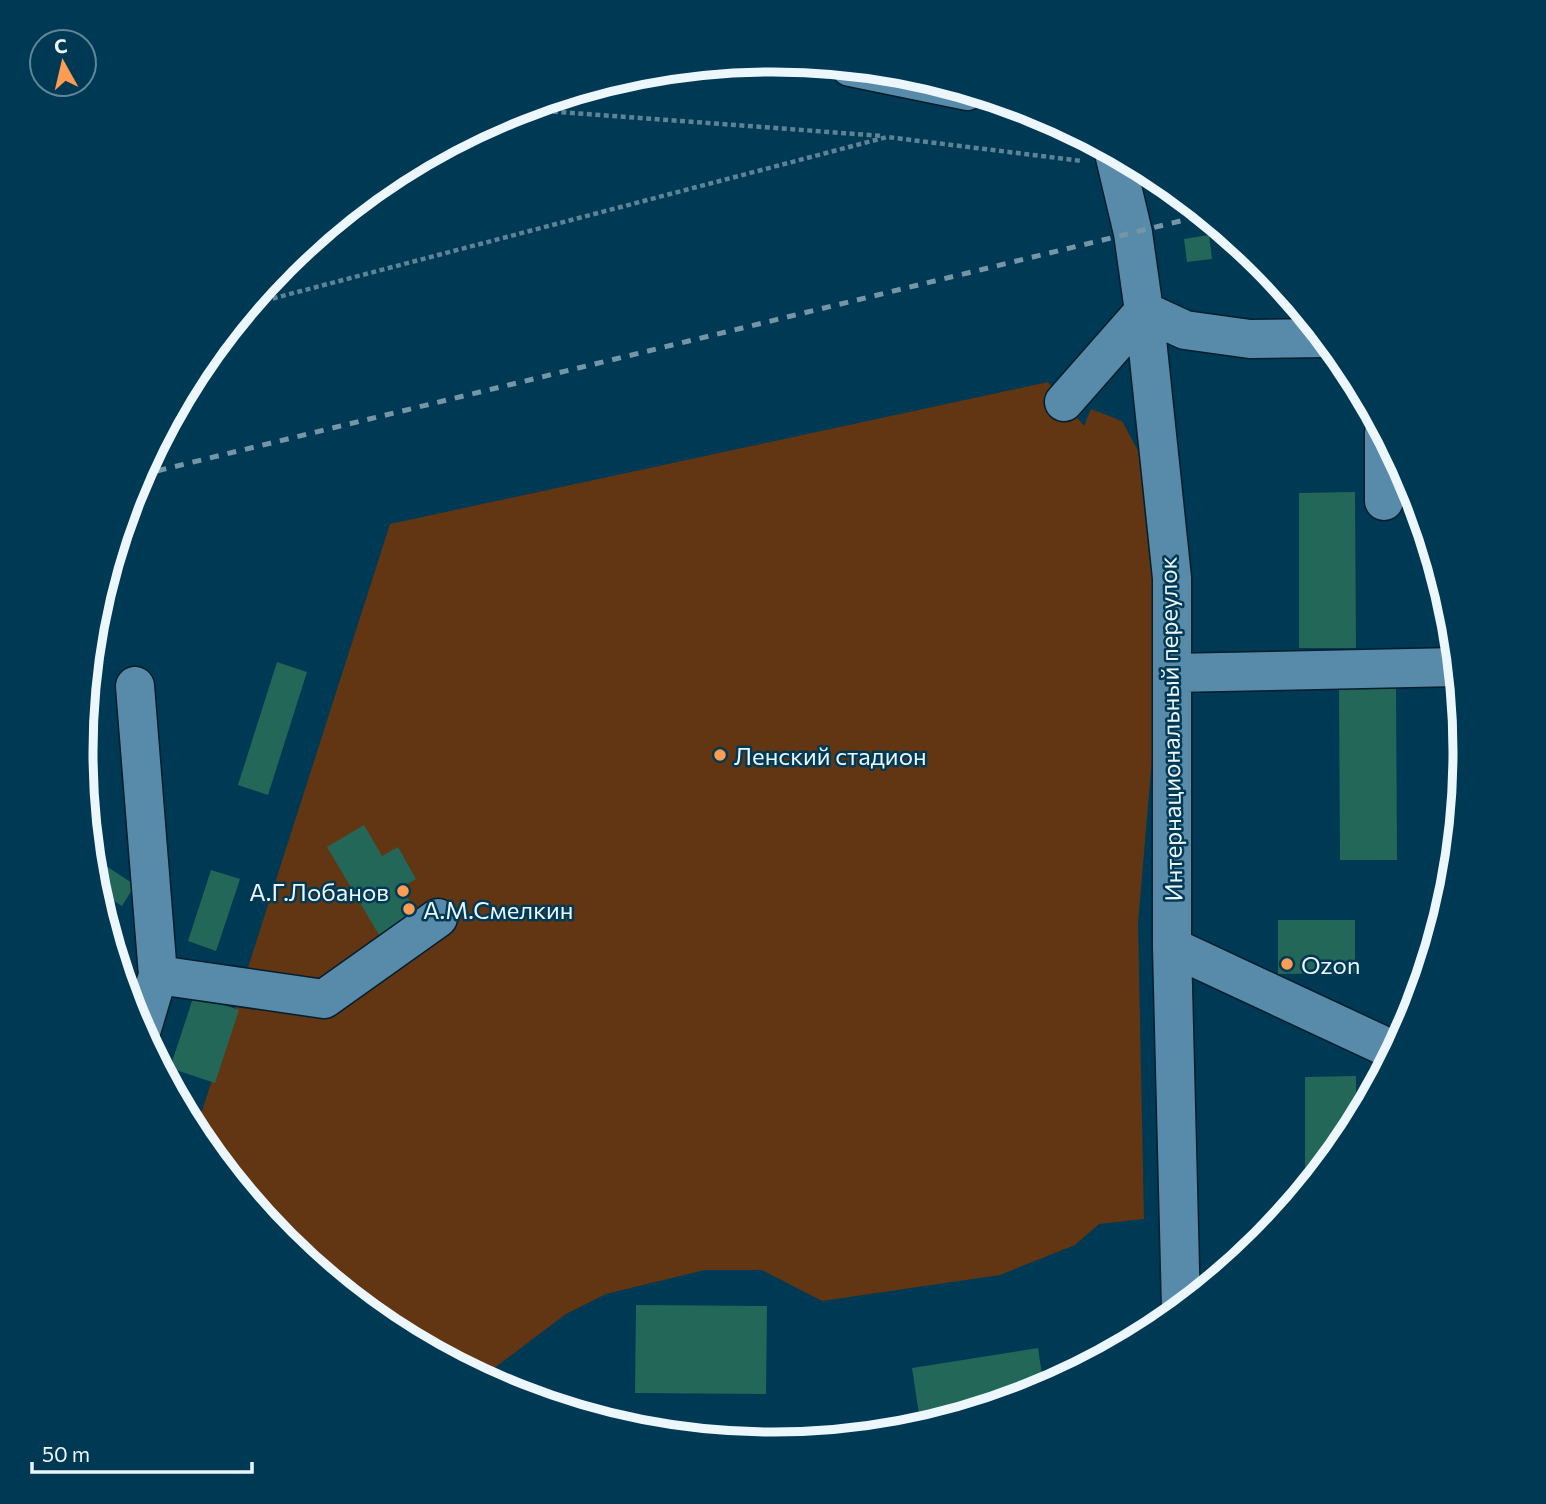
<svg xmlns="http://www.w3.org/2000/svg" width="1546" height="1504" viewBox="0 0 1546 1504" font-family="Commissioner,sans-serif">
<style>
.green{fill:#623612}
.building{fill:#236758}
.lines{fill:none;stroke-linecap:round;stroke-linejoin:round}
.minor-casing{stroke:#041e2d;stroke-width:41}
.path{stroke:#5d8397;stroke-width:4.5;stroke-dasharray:5 3.5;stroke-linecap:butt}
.minor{stroke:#588aa9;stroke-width:38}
.rail{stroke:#7496a7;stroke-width:5;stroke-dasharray:9 9;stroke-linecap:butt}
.poi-dot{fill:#fc9d53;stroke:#003954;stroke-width:2.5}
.labels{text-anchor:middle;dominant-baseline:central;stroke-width:5;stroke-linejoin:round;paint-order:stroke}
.street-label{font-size:24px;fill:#ecf6fd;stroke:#003954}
.poi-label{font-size:24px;fill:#ecf6fd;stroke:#003954;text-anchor:start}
.rim{fill:none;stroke:#ecf6fd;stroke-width:9}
</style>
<rect width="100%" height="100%" fill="#003954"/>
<!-- green -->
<path class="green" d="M 1048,382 L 1084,426 L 1091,409 L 1122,421 L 1142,458 L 1160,665 L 1138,923 L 1144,1219 L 1099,1224 L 1075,1245 L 1000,1275 L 822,1301 L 762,1270 L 705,1270 L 606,1294 L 566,1314 L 481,1378 L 388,1328 L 283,1241 L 195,1133 L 390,524 Z"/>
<!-- building -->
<path class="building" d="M 1209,235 L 1212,259 L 1187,262 L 1184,239 Z
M 1355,492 L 1356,648 L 1299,648 L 1299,493 Z
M 1445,595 L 1452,617 L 1455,646 L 1445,646 Z
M 277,662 L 307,672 L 268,795 L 238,785 Z
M 1339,687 L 1396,687 L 1397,860 L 1340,860 Z
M 364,825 L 382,856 L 398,847 L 416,879 L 402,887 L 419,918 L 382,940 L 327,847 Z
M 91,856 L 135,885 L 122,906 L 94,888 Z
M 211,870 L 240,879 L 216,951 L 188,941 Z
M 1278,920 L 1355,920 L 1355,973 L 1278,974 Z
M 194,995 L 239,1010 L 215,1083 L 170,1068 Z
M 1356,1076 L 1356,1123 L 1349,1137 L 1305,1190 L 1305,1077 Z
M 636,1305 L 767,1306 L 766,1394 L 635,1393 Z
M 1038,1348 L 1044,1388 L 983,1409 L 957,1413 L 957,1416 L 921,1427 L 912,1368 Z"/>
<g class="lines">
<defs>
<path id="minor" d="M 850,67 L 967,91
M 1114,153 L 1133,233 L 1144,311 L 1172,578 L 1172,947 L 1181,1308
M 1144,311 L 1185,330 L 1250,339 L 1325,338
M 1064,402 L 1144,311
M 1384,501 L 1384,433
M 1172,673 L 1457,667
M 135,686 L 158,975 L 141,1032
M 1172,947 L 1395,1051
M 158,975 L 324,999 L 438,918"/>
</defs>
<!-- minor casing -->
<use href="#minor" class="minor-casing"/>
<!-- path -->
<path class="path" d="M 519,109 L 883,136
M 248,305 L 887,137 L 1082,161"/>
<!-- minor -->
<use href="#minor" class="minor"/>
<!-- rail -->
<path class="rail" d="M 140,475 L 1205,215"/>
</g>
<!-- markers -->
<g class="poi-dot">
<circle cx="720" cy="755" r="7"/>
<circle cx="403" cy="891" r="7"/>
<circle cx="409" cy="909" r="7"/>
<circle cx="1287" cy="964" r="7"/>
</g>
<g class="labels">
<!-- street labels -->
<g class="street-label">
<text transform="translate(1170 729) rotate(-91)">Интернациональный переулок</text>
</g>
<!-- poi labels -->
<g class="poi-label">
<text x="734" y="755">Ленский стадион</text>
<text x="389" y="891" text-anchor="end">А.Г.Лобанов</text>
<text x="423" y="909">А.М.Смелкин</text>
<text x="1301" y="964">Ozon</text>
</g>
</g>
<!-- crop -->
<path d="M0 0H1546V1504H0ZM93 752a680 680 0 1 1 1360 0a680 680 0 1 1-1360 0Z" fill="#003954" fill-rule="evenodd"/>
<path class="rim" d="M93 752a680 680 0 1 1 1360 0a680 680 0 1 1-1360 0Z"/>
<!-- north arrow -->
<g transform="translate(63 63) rotate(352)"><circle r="33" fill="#003954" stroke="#5e8598" stroke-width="2"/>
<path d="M0-5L12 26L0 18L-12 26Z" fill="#fc9d53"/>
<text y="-10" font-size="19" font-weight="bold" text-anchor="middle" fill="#ecf6fd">С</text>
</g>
<!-- scale -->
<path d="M32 1462v10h220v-10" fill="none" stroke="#ecf6fd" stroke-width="3.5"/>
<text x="42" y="1462" font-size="21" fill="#ecf6fd" stroke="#003954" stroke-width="5" paint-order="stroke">50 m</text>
</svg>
